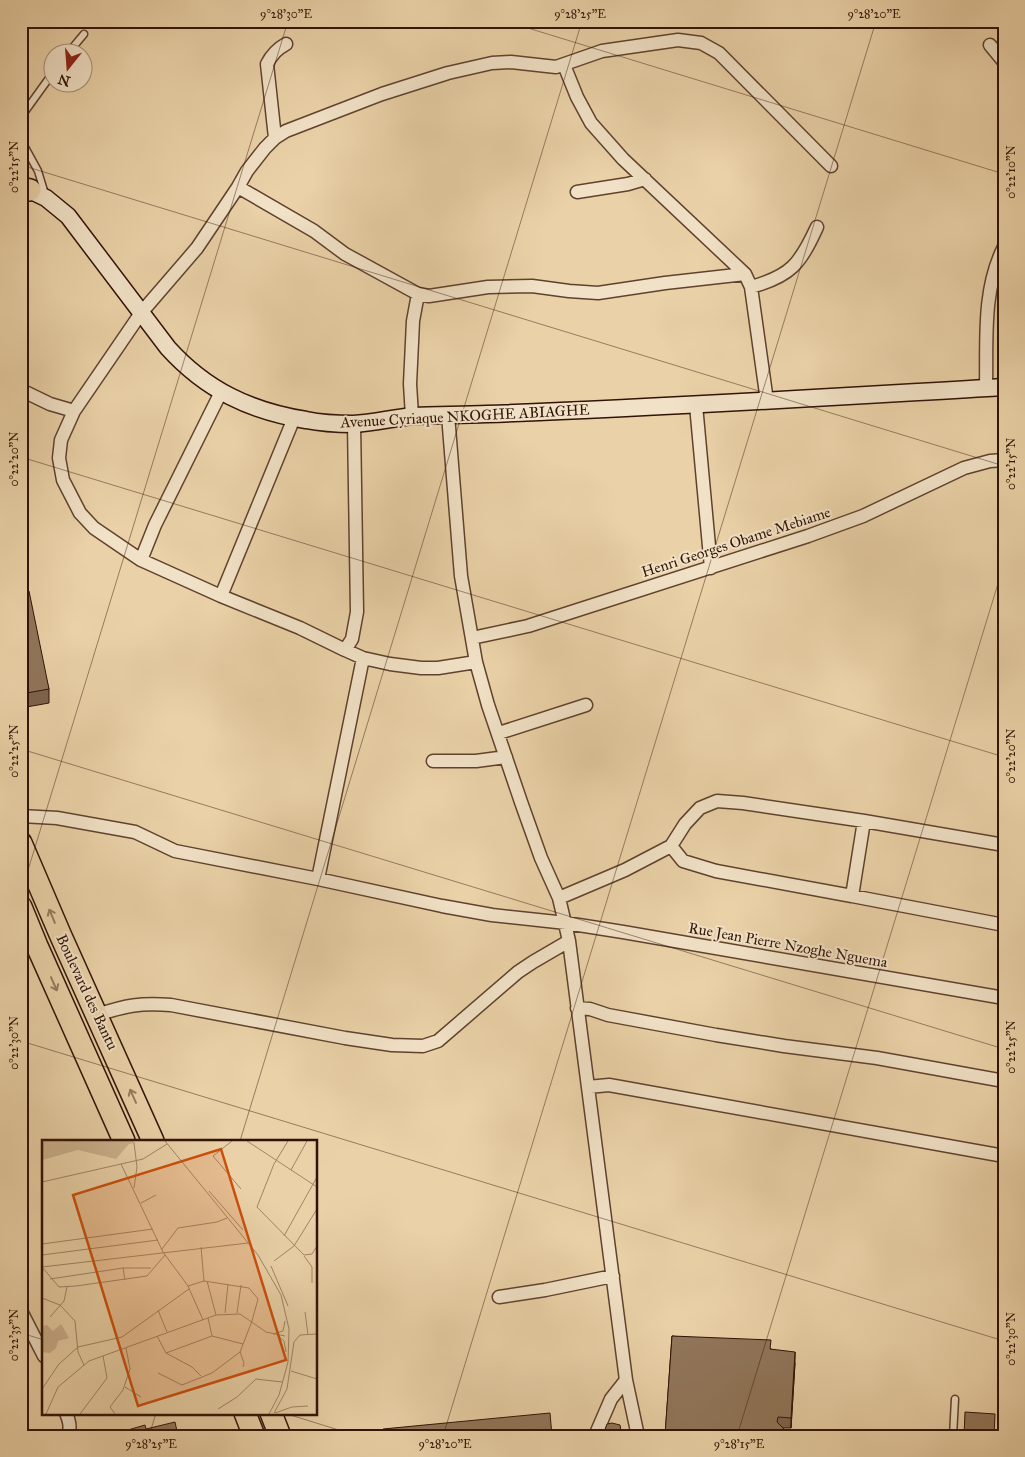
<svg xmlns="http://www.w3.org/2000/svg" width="1025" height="1457" viewBox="0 0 1025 1457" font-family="'IM FELL Great Primer',serif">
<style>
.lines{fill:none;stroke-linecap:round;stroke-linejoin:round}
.lane-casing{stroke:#5f422e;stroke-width:9}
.street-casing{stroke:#5f422e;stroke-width:15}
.secondary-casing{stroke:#311306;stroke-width:19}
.highway-casing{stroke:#311306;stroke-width:24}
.lane{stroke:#f1e1c6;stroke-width:6}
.street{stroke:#f1e1c6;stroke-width:12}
.secondary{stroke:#f1e1c6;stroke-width:16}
.highway{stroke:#ead1a7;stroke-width:21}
.wall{fill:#7d654d;stroke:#311306}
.shaded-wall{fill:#66533f;stroke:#311306}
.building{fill:#91765a;stroke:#311306}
.oneway{stroke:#977c5f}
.ticks{fill:none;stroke:#311306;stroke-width:1;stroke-opacity:0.45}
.labels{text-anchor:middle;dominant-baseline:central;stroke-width:4;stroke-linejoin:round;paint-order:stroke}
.street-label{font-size:15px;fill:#311306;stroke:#f1e1c6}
.inset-road{fill:none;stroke:#a08567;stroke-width:1}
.view{fill:#cd4e0b;fill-opacity:0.15;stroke:#cd4e0b;stroke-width:2.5}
.inset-edge{fill:none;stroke:#311306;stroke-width:2.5}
.neatline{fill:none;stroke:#311306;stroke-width:2}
.ticks-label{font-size:12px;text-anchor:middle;fill:#311306}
</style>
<rect width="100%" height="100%" fill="#ead1a7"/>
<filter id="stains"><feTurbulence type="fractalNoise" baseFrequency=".004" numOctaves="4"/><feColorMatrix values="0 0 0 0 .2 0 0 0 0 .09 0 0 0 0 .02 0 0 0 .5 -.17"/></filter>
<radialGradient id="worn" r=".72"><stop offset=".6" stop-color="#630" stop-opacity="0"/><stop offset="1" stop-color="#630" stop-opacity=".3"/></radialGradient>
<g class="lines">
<defs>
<path id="lane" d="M 69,52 L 84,34
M 21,117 L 52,74
M 21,140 L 38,171 L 45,194
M 953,1436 L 955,1399"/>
<path id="street" d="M 990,45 L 1004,62
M 564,65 L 577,97 L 591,123 L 623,159 L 745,274 L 751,287 L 767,401
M 275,138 L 267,64 C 272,54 277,49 286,44
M 238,187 L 314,231 L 345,254 L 418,294 L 429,296 L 488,287 L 532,286 L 569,291 L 598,293 L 665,283 L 745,274
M 577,192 L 628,184 L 645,179
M 751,287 C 791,276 800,264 817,227
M 986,388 C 987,342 982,290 1004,247
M 21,390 L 50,404 L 74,411
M 696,405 L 711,568
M 448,415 L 461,576 L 476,662 L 488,705 L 521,802 L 541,858 L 559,898 L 569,941 L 626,1380 L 638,1436
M 412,416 L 410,384 L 413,321 L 418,294
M 141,560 L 155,525 L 221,392
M 221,596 L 294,418
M 472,638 L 528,626 L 808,536 L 863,516 L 964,468 L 990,461 L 1004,460
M 345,650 L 352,639 L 357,612 L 354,424
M 476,662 L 438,668 L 421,668 L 390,664 L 363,658 L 345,650 L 300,628 L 221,596 L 141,560 L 94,528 L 80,513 L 63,480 L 59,458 L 61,440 L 74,411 L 141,313 L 197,248 L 238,187 L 247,171 L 265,148 L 275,138 L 286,131 L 382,94 L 448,73 L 492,63 L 511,62 L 556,67 L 602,51 L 678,40 L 701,43 L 719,53 L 831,166
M 499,733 L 586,705
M 433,761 L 476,761 L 506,757
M 21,816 L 57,818 L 135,832 L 175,851 L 318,879 L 442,906 L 492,915 L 566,923 L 623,932 L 1004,998
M 864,821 L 852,896 L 1004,925
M 671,846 L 683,861 L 716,871 L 852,896
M 318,879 L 363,658
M 559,898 L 625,870 L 671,846 L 685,824 L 700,808 L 717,801 L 743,803 L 864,821 L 1004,845
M 577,1008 L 590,1009 L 608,1015 L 716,1035 L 784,1046 L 877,1058 L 1004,1081
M 97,1015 C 127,1005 140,1003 171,1005 L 345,1038 L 392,1045 L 423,1046 L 438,1041 L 518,972 L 533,962 L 569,941
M 588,1087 L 609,1085 L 1004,1156
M 499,1297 L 545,1290 L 613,1276
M 21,1311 L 44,1356
M 66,1413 C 69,1420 72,1429 67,1436
M 595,1436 L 611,1399 L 626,1380"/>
<path id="secondary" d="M 21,186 L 46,198 L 68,216 L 168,348 C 206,390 250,411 306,420 C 321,423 338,424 353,424 C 373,423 393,418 413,416 C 438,415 462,415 487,414 C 659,408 831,397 1004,387"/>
<path id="highway" d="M 21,188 L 30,190
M 21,843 L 60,934 L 153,1141
M 21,907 L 37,946 L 124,1141
M 245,1413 L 254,1436
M 271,1413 L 280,1436"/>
</defs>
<!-- lane casing -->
<use href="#lane" class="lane-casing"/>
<!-- street casing -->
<use href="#street" class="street-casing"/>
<!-- secondary casing -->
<use href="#secondary" class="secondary-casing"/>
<!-- highway casing -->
<use href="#highway" class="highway-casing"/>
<!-- lane -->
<use href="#lane" class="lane"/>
<!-- street -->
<use href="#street" class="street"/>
<!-- secondary -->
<use href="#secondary" class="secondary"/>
<!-- highway -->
<use href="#highway" class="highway"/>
</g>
<!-- wall -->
<path class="wall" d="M 21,593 L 49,689 L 49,703 L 21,708 Z
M 672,1336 L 771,1349 L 795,1363 L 791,1428 L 782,1428 L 788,1436 L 665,1436 Z"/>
<!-- shaded-wall -->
<path class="shaded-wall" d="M 795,1352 L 795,1363 L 791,1428 L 791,1418 Z"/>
<!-- building -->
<path class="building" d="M 29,591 L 49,689 L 21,694 L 21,593 Z
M 672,1336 L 771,1340 L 770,1349 L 795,1352 L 791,1418 L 778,1417 L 777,1422 L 788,1433 L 785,1436 L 665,1435 Z
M 1004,1406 L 1004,1436 L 1001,1436 Z
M 965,1412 L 995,1414 L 994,1436 L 964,1436 Z
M 550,1413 L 552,1436 L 383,1436 L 383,1429 Z
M 175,1422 L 178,1436 L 122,1436 L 121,1432 L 145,1425 L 146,1429 Z
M 612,1423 L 620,1425 L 622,1436 L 603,1436 L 607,1424 Z"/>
<!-- one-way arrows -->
<defs><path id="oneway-shaft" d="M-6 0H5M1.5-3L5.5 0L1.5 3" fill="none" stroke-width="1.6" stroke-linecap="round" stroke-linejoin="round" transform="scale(1.25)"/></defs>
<g class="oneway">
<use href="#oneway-shaft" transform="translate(52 916) rotate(-113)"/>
<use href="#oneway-shaft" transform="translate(54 984) rotate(66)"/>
<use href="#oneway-shaft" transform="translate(133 1096) rotate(-114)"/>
</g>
<!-- ticks -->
<path class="ticks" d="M 505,21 L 1004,174M 21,165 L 1004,466M 21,457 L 1004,757M 21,749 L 1004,1049M 21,893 L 288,21M 21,1041 L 1004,1341M 240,1141 L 582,21M 21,1333 L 44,1340M 284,1413 L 358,1436M 149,1436 L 156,1413M 443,1436 L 876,21M 737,1436 L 1004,564"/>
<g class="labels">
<!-- street labels -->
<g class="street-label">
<text transform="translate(465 416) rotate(-3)">Avenue Cyriaque NKOGHE ABIAGHE</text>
<text transform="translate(736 542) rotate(-18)">Henri Georges Obame Mebiame</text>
<text transform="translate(788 945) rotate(10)">Rue Jean Pierre Nzoghe Nguema</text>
<text transform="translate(87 992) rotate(65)">Boulevard des Bantu</text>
</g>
</g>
<!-- overview -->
<g transform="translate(42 1140)">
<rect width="275" height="275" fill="#ead1a7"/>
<path d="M 0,1 L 92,1 L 93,3 L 87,4 L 74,19 L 36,10 L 0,20 ZM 19,184 L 27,198 L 16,201 L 14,208 L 8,213 L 0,212 L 0,186 L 5,185 L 11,191 Z" fill="#cbb18c"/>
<path class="inset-road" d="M 123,1 L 216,115 L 239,155 L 247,189 L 246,222 L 237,255 L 227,274M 190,1 L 171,16 L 199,49M 205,1 L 275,47M 246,1 L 232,24 L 215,67 L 262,115 L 270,114 L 275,106M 92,3 L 95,27 L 92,48M 79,24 L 121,112 L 146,146 L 161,180M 249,30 L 265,1M 0,42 L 101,19 L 125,4M 167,51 L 201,90M 99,63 L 114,55M 242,96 L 275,37M 0,104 L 111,89M 159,107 L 162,141M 120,109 L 136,88 L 175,82 L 185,78M 0,115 L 116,100M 262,116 L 270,127 L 270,143M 232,121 L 252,106 L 275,69M 229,126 L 246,166M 0,127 L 206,103M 0,127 L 17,147 L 34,146 L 105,136 L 123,115M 81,128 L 109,128M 8,139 L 81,128 L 83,140M 165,141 L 174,175M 0,158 L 18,165 L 33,181 L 36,212 L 42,225M 116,170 L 125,192M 263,172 L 266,195M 183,173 L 186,144M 195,173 L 199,145M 8,177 L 22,161 L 25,147M 166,178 L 170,196M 231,194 L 241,191 L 243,181M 235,195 L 242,201 L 244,212M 258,195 L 275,194M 115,196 L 124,213 L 150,227 L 159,236M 198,212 L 202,223 L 201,227M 124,213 L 170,196 L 201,204M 249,231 L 275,239M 116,233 L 140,245 L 170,233 L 198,212 L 210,181 L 216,159 L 207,148 L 162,141 L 146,146M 83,247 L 99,257M 0,249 L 17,224 L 36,207 L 80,197 L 147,149M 176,269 L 195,257 L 214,239 L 240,242M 232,273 L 245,249 L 252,202 L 258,195M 233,273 L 250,267 L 266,266M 4,274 L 16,247 L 47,221 L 174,175 L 198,174 L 224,192 L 243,196M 38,274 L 65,238 L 61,216M 73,274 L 68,267 L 81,250 L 88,229 L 84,208"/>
<path class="view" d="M 179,9 L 244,220 L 96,266 L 31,55 Z"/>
<rect width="275" height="275" class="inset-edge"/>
</g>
<!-- margin -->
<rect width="1025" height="1457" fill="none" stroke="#ead1a7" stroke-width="55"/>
<!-- north arrow -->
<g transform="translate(68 68) rotate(197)"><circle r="24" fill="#f1e1c6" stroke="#a48f79"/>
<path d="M0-4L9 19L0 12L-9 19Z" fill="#8f2418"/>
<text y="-8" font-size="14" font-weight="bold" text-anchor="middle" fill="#311306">N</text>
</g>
<rect x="28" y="28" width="970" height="1402" class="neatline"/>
<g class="ticks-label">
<text x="286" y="18">9°28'30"E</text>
<text x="580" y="18">9°28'25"E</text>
<text x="874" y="18">9°28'20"E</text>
<text transform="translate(14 167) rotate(-90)" y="4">0°22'15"N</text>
<text transform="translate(1011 172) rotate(-90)" y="4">0°22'10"N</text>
<text transform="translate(14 459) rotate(-90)" y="4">0°22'20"N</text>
<text transform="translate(1011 464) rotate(-90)" y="4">0°22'15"N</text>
<text transform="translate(14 751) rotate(-90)" y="4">0°22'25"N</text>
<text transform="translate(1011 756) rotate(-90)" y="4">0°22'20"N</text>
<text transform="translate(14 1043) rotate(-90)" y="4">0°22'30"N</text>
<text transform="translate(1011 1047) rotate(-90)" y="4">0°22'25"N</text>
<text transform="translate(14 1335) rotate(-90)" y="4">0°22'35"N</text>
<text transform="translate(1011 1339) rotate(-90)" y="4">0°22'30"N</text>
<text x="151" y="1448">9°28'25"E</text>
<text x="445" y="1448">9°28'20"E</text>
<text x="739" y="1448">9°28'15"E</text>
</g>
<rect width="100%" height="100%" filter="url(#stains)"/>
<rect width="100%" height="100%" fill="url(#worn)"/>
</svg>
